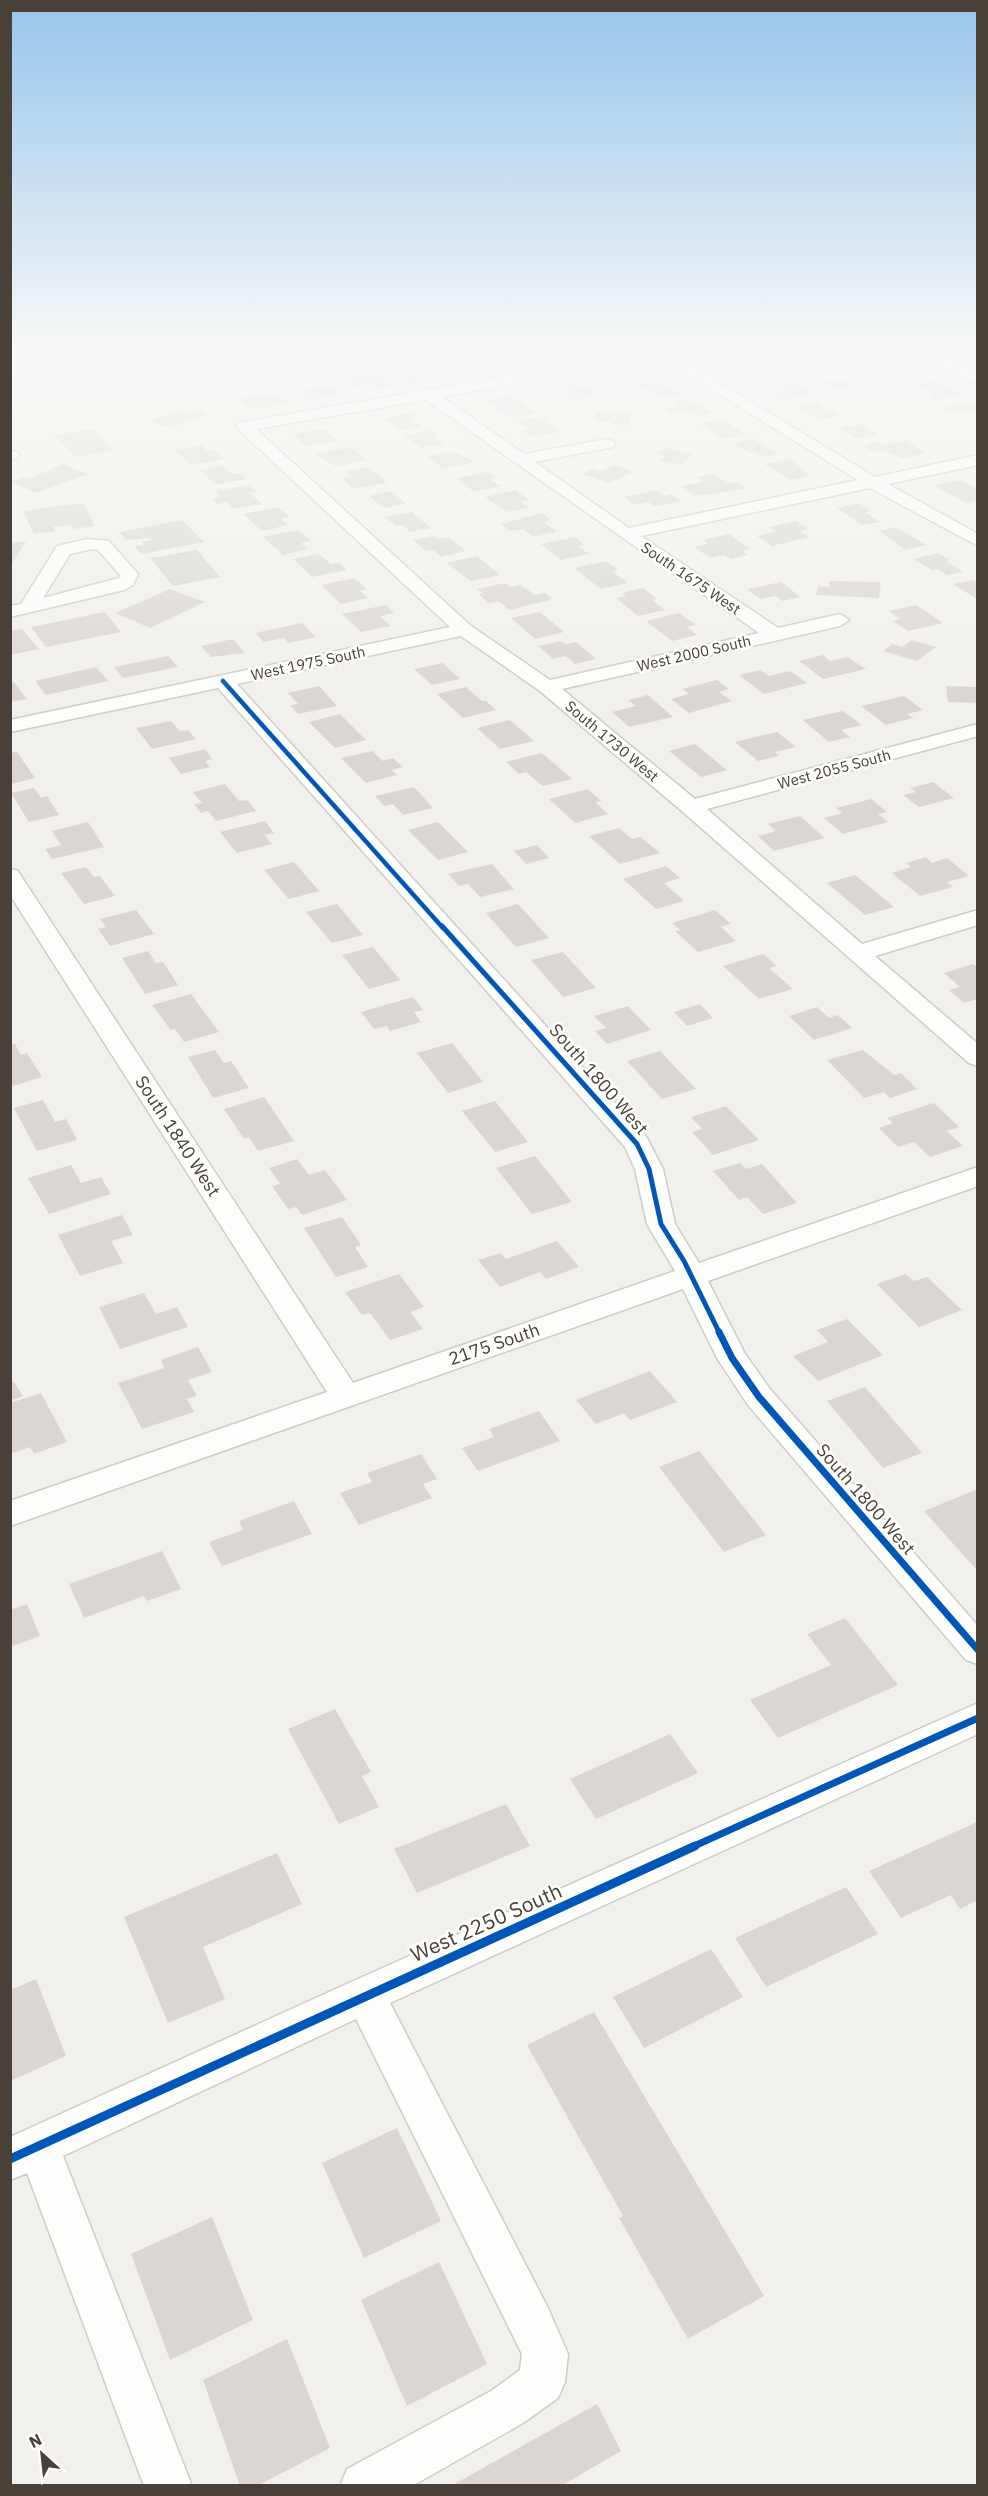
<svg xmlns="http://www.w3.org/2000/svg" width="988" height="2496" viewBox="0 0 988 2496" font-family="'IBM Plex Sans',sans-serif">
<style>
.building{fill:#dad7d3}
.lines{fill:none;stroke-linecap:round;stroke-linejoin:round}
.street-casing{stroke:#cfccc8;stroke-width:3}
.street{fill:#fdfdfc;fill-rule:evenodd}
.cycleway-far3-casing{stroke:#fff;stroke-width:8}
.cycleway-far2-casing{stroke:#fff;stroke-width:9}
.cycleway-far1-casing{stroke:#fff;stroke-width:10}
.cycleway-casing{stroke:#fff;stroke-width:13}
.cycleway-far3{stroke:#0057b8;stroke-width:4.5}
.cycleway-far2{stroke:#0057b8;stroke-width:5}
.cycleway-far1{stroke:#0057b8;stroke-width:7}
.cycleway{stroke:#0057b8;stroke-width:9}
.labels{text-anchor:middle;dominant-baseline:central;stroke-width:5;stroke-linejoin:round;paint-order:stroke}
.far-street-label{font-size:15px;fill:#494137;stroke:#fff}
.street-label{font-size:18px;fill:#494137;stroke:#fff}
.near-street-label{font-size:21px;fill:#494137;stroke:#fff}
</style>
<rect width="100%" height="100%" fill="#f2f0ec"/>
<!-- building -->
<path class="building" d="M 612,352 L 621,357 L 600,361 L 587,353 Z
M 724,352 L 745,352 L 754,357 L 723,363 L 712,357 L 729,354 Z
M 844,352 L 876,352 L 879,353 L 872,355 L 880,359 L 863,362 Z
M 516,353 L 544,357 L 536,365 L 508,361 Z
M 481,356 L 493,364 L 456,372 L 443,363 Z
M 629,363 L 651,376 L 636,379 L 611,366 Z
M 746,365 L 755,370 L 764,369 L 773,377 L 754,381 L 732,368 Z
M 429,366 L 440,374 L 426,376 L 430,379 L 410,383 L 395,372 Z
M 901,368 L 913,371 L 922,376 L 898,381 L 882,372 Z
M 378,374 L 394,386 L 375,389 L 370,385 L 353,388 L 343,379 Z
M 843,378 L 856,386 L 837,389 L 824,382 Z
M 658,381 L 682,395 L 662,399 L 638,385 Z
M 934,381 L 961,395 L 937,400 L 928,395 L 934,393 L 917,385 Z
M 795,382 L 816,393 L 785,399 L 775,394 L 786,392 L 775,386 Z
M 576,384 L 599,392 L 577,400 L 561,395 L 571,391 L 564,389 Z
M 330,386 L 342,394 L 309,400 L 298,391 Z
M 277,394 L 290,404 L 252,409 L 239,398 Z
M 511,396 L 537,413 L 513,418 L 485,401 Z
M 688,399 L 712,413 L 696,416 L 687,411 L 672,414 L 664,409 L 677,407 L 670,403 Z
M 817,401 L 822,405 L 839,416 L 819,419 L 796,405 Z
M 966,403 L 978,407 L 978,413 L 949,413 L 940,408 Z
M 183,410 L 190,412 L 197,410 L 209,414 L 170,428 L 148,421 Z
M 596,411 L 632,413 L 629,425 L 612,424 L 612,422 L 594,421 Z
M 410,413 L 417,418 L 412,419 L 422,426 L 400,430 L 384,418 Z
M 546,416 L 551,419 L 545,420 L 561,431 L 531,437 L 523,431 L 529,430 L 517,421 Z
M 719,420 L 729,424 L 746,435 L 724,439 L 699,424 Z
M 860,424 L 878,435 L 856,439 L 838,428 Z
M 94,429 L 115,450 L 75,457 L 54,435 Z
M 324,429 L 338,441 L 307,446 L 293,434 Z
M 432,430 L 439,436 L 434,437 L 444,444 L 421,448 L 404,436 Z
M 754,439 L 778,454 L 763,457 L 755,452 L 749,453 L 733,443 Z
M 904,440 L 926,453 L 903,458 L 885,451 L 876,453 L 862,445 L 878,441 L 884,445 Z
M 201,445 L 207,451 L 214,449 L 225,459 L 192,465 L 175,450 Z
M 351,447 L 366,460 L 335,466 L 315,454 Z
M 664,448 L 693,454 L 679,465 L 659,460 L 665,456 L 656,454 Z
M 452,451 L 475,462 L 444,469 L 427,456 Z
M 788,459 L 806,470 L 803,471 L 811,476 L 791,480 L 764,464 Z
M 63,464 L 89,474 L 36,493 L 11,482 L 26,476 L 30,478 Z
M 223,465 L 233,474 L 240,473 L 247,479 L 216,485 L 199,470 Z
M 614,465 L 634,472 L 609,483 L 582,474 L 594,468 L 601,471 Z
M 369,467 L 387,483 L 353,489 L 342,479 L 353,477 L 346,471 Z
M 487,472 L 496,478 L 490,479 L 500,486 L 474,492 L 456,478 Z
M 714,474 L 729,484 L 737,482 L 747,489 L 695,496 L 681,486 L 704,482 L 697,477 Z
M 961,480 L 978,489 L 978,500 L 967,503 L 934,486 Z
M 249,485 L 257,492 L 250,493 L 262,504 L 234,509 L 227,502 L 217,504 L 212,498 L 220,496 L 215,491 Z
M 516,490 L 529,500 L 521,502 L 529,508 L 507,512 L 485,497 Z
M 656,490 L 664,496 L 671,494 L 681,501 L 655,507 L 649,502 L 636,505 L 624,497 Z
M 391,491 L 406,504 L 384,508 L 369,496 Z
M 83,503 L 95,526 L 73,529 L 71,525 L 53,527 L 55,531 L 34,534 L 23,511 Z
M 859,503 L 870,511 L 865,512 L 880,522 L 863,525 L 837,508 Z
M 278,507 L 290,517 L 281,519 L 288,525 L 262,531 L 243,514 Z
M 412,512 L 431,528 L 410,532 L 403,525 L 396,526 L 385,517 Z
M 542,513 L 551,520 L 544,522 L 557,532 L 533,537 L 523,529 L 510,531 L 501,524 Z
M 182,520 L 204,542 L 141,554 L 134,546 L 144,545 L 142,542 L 152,540 L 150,538 L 126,540 L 119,532 Z
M 796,521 L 808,529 L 800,531 L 810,537 L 772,546 L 757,536 L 776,531 L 769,527 Z
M 896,527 L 926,545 L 905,550 L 879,531 Z
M 298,530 L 311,541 L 301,543 L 308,549 L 283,555 L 263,537 Z
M 729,534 L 750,549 L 742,551 L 748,555 L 731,559 L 724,555 L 710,558 L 694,547 L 708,544 L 703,540 Z
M 434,536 L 438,539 L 449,537 L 466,551 L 441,557 L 433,550 L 426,551 L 413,540 Z
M 575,537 L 584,545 L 578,546 L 589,554 L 561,560 L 541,544 Z
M 10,542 L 26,542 L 10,566 Z
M 197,550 L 220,577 L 173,586 L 150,558 Z
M 938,553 L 950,560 L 946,561 L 963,572 L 947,575 L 937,569 L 932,570 L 913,559 Z
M 319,554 L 331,564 L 339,563 L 347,570 L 312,577 L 293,559 Z
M 477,556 L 500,575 L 471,581 L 446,563 Z
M 606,561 L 618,570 L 612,571 L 628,583 L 601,589 L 574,568 Z
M 354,578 L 367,589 L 360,591 L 368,598 L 341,604 L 321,585 Z
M 973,580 L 978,583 L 978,600 L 953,584 Z
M 829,581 L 881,582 L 879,598 L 816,595 L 818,586 L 829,587 Z
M 781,582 L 801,597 L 782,601 L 776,596 L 760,599 L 747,589 Z
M 505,583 L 511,587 L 521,585 L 535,595 L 545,593 L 553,599 L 509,610 L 498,601 L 489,603 L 478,594 L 483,593 L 477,589 Z
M 643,588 L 657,599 L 652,600 L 665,610 L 638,616 L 616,598 L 626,596 L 622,593 Z
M 170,589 L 205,602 L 150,628 L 115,613 Z
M 386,605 L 394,613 L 380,616 L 391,626 L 361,632 L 342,614 Z
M 916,605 L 943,623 L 908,631 L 893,621 L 901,619 L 889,611 Z
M 105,612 L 121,632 L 46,647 L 31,627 Z
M 540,612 L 564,632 L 535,639 L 511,618 Z
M 679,613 L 696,625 L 687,627 L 697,635 L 672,641 L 646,621 Z
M 302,623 L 316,637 L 289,643 L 284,638 L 264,642 L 255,633 Z
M 22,629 L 39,649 L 10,655 L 10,631 Z
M 233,639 L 245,653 L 211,657 L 201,646 Z
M 912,640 L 936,647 L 917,661 L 883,651 L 892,644 L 902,647 Z
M 561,641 L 566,644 L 576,642 L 596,659 L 575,664 L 566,656 L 553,659 L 538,646 Z
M 823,655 L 830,661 L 848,657 L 866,669 L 823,679 L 799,661 Z
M 168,656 L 178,667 L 123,678 L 114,667 Z
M 443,663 L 460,679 L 432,685 L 414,669 Z
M 96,667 L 108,681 L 46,695 L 35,681 Z
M 760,670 L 769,676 L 790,671 L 807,683 L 764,694 L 739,675 Z
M 717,680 L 729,689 L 719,692 L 732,701 L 689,713 L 671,699 L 689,694 L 682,689 Z
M 14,682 L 27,699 L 10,702 L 10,683 Z
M 319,686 L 337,706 L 298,714 L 290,705 L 298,704 L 288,693 Z
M 946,686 L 978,687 L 978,703 L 948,702 Z
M 466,687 L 482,701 L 486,701 L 496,710 L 463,718 L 437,694 Z
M 648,695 L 673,717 L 629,727 L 612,712 L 636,706 L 628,700 Z
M 904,696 L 923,710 L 907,714 L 913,718 L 886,725 L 861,706 Z
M 843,711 L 862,725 L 841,730 L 850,737 L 829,742 L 803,720 Z
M 340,714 L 366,740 L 335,748 L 309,722 Z
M 510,720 L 534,741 L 500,749 L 477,728 Z
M 171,721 L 180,731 L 188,730 L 196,739 L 152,749 L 136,728 Z
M 777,732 L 796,747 L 775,752 L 779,756 L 758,761 L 735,742 Z
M 695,744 L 727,770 L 701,777 L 669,751 Z
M 205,749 L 212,759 L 205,761 L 210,767 L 181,774 L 169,758 Z
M 372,751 L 383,761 L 393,758 L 403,767 L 392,770 L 397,775 L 366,783 L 341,758 Z
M 17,752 L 35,778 L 11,784 L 10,753 Z
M 542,753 L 572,779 L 543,786 L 526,772 L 519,774 L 506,762 Z
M 933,782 L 954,798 L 919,807 L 903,795 L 916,792 L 910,788 Z
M 225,784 L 239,801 L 247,800 L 256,811 L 216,821 L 208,811 L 201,813 L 194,804 L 202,803 L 193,792 Z
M 414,787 L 433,808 L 403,815 L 393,804 L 384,806 L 375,796 Z
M 34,788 L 41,798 L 47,796 L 59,815 L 29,822 L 11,793 Z
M 588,789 L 601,801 L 595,802 L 608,814 L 575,823 L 549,799 Z
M 871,799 L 887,812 L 878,814 L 888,822 L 843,834 L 824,818 L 842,813 L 836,808 Z
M 800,816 L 825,838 L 774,851 L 758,836 L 776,831 L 768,824 Z
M 265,821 L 274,833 L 264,835 L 272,844 L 237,853 L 220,832 Z
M 88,822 L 104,847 L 52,859 L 45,849 L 61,845 L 52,831 Z
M 438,822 L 468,852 L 438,860 L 408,830 Z
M 619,828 L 632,839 L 641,837 L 660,853 L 620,864 L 589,836 Z
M 537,845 L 549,858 L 526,864 L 514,851 Z
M 926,857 L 932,863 L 947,858 L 969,876 L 947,882 L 953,887 L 920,896 L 892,873 L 911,867 L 906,863 Z
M 294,862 L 319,891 L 289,899 L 264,870 Z
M 492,864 L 514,889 L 480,897 L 468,884 L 459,886 L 448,874 Z
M 666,866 L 680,878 L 664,883 L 684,901 L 656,909 L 623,879 Z
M 86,867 L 94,877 L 100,876 L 115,896 L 84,904 L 61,873 Z
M 855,875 L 894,907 L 865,915 L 827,883 Z
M 337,904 L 363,935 L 332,943 L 306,912 Z
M 518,904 L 549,938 L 516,947 L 486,913 Z
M 136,910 L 154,934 L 110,946 L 98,929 L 106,927 L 100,919 Z
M 715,910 L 731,924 L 721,927 L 736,941 L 698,952 L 675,931 L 680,930 L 672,923 Z
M 373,947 L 400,980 L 369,989 L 342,955 Z
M 148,951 L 156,963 L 163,962 L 178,985 L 145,994 L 122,958 Z
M 563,952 L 596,988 L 563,997 L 531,960 Z
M 763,954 L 777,966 L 769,968 L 793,989 L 759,999 L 723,966 Z
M 973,964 L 978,968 L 978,999 L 964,1003 L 949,990 L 960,987 L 944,973 Z
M 191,994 L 219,1032 L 184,1042 L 175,1029 L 171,1030 L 152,1005 Z
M 413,997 L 423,1010 L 414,1012 L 421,1022 L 390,1031 L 387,1026 L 374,1029 L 361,1012 Z
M 700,1004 L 713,1018 L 687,1026 L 674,1012 Z
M 628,1006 L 651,1030 L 607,1044 L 595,1031 L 606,1028 L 594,1016 Z
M 817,1007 L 829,1018 L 838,1015 L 852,1028 L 814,1040 L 789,1016 Z
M 452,1043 L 483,1082 L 448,1093 L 417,1053 Z
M 15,1044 L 21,1055 L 27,1053 L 42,1077 L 10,1087 L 10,1045 Z
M 215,1050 L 224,1063 L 231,1061 L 249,1088 L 213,1098 L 188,1057 Z
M 863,1050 L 894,1075 L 901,1073 L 917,1089 L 890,1098 L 884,1092 L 864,1098 L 827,1060 Z
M 660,1051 L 696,1089 L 662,1099 L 627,1061 Z
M 264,1097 L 294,1141 L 258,1151 L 249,1137 L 244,1139 L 224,1109 Z
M 43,1100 L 55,1122 L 66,1119 L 77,1140 L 37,1151 L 14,1108 Z
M 495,1101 L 528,1142 L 495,1152 L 462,1111 Z
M 934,1103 L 959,1127 L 947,1131 L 963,1146 L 930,1157 L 914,1142 L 898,1147 L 879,1128 L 893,1123 L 887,1118 Z
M 726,1106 L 759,1140 L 713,1155 L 692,1132 L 702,1129 L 691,1117 Z
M 535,1156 L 572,1202 L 532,1214 L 496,1168 Z
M 297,1159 L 309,1175 L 325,1170 L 347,1200 L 302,1215 L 296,1207 L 288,1209 L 272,1186 L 280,1184 L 269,1168 Z
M 740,1163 L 746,1169 L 762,1164 L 797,1203 L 763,1214 L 747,1197 L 739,1200 L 713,1171 Z
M 71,1165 L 81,1183 L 101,1177 L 111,1194 L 49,1214 L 28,1178 Z
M 122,1215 L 133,1235 L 111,1241 L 123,1263 L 80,1276 L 58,1235 Z
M 342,1217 L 361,1245 L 355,1247 L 368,1267 L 336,1277 L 304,1228 Z
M 557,1241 L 579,1267 L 546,1279 L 540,1272 L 500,1287 L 478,1260 L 501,1253 L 506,1259 Z
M 399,1274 L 424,1307 L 410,1312 L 423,1329 L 390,1340 L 370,1313 L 362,1315 L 345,1292 Z
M 905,1274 L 914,1281 L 927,1277 L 962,1310 L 919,1327 L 877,1284 Z
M 144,1293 L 156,1314 L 177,1307 L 188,1327 L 120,1349 L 99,1307 Z
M 847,1319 L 883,1355 L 818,1381 L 793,1356 L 828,1342 L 817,1330 Z
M 198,1347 L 212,1372 L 188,1380 L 197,1396 L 187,1399 L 194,1412 L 142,1429 L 118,1383 L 164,1368 L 161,1360 Z
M 650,1371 L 677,1402 L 630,1420 L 624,1413 L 596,1424 L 576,1400 Z
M 14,1382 L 23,1396 L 10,1401 L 10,1383 Z
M 865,1387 L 922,1453 L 883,1468 L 827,1401 Z
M 41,1393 L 67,1442 L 34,1454 L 30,1447 L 10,1454 L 10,1403 Z
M 539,1411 L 560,1441 L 478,1471 L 462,1448 L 494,1437 L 489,1429 Z
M 699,1451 L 766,1535 L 724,1552 L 659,1467 Z
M 421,1454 L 437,1479 L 423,1484 L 432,1498 L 359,1525 L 340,1493 L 372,1482 L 367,1473 Z
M 975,1490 L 978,1492 L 978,1567 L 975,1568 L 924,1511 Z
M 294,1501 L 312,1534 L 222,1566 L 209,1542 L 243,1530 L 239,1521 Z
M 162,1551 L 181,1589 L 147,1601 L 144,1596 L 84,1618 L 69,1584 Z
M 27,1604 L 40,1636 L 10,1647 L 10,1610 Z
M 845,1618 L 898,1685 L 778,1738 L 750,1700 L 831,1665 L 807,1634 Z
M 335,1709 L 371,1772 L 362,1776 L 379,1807 L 339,1824 L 288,1729 Z
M 670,1734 L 698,1773 L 596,1819 L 570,1779 Z
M 506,1804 L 530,1846 L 417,1893 L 394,1849 Z
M 977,1822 L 978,1900 L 960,1909 L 951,1895 L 901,1918 L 869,1871 Z
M 277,1853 L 302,1904 L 203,1947 L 225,1999 L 168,2023 L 124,1917 Z
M 846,1887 L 878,1934 L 766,1987 L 735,1938 Z
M 711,1949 L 743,1997 L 644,2048 L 613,1997 Z
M 36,1979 L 66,2056 L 10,2081 L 10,1990 Z
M 594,2012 L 764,2296 L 688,2339 L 619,2218 L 623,2216 L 527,2045 Z
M 397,2128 L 441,2221 L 364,2258 L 322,2163 Z
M 212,2217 L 253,2320 L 170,2360 L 131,2254 Z
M 439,2262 L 487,2364 L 407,2406 L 361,2300 Z
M 287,2339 L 330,2448 L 257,2486 L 240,2486 L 203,2380 Z
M 597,2404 L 621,2451 L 561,2486 L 451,2486 Z"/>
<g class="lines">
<defs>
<path id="street" d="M 651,352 L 668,352 L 875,477 L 978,455 L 978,465 L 888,484 L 978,534 L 978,546 L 870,488 L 641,536 L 778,628 L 840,614 L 849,620 L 840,626 L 562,689 L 695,799 L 978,724 L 978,736 L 707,809 L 862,944 L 978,910 L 978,925 L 875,956 L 978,1044 L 978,1066 L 969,1063 L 683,812 L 540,691 L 461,636 L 237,684 L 647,1138 L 663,1169 L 675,1224 L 699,1263 L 978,1167 L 978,1186 L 708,1281 L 745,1354 L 770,1389 L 978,1626 L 978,1664 L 966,1660 L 748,1405 L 717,1358 L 683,1289 L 10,1526 L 10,1501 L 327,1392 L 10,895 L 10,869 L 18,871 L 21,876 L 353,1383 L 675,1271 L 647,1224 L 635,1169 L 625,1147 L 218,688 L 10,732 L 10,720 L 450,627 L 238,429 L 236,426 L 238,423 L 513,375 L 521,380 L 518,383 L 442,397 L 524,454 L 607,439 L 613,441 L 615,444 L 613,447 L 535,462 L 629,528 L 858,480 ZM 426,400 L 759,633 L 550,680 L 471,626 L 256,429 Z
M 916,352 L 934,352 L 978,374 L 978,384 Z
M 10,450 L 17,452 L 19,455 L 17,458 L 10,460 Z
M 87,539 L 109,541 L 138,574 L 133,585 L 124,590 L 10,617 L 10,606 L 21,604 L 57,546 ZM 92,549 L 98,550 L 120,575 L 119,578 L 43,598 L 70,554 Z
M 978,1703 L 978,1734 L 390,2003 L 547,2306 L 568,2354 L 565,2382 L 558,2398 L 523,2423 L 412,2486 L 340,2486 L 347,2469 L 491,2391 L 520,2370 L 522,2354 L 356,2019 L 63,2156 L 192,2486 L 144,2486 L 27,2173 L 10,2180 L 10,2137 L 351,1982 Z"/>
</defs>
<!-- street casing -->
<use href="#street" class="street-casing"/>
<!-- street -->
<use href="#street" class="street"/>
<defs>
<path id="cycleway-far3" d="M 223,681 L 443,928"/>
<path id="cycleway-far2" d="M 442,926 L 637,1144 L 649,1169 L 661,1224 L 684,1261 L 720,1334"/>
<path id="cycleway-far1" d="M 719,1332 L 732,1358 L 759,1397 L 978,1650
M 692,1847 L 978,1718"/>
<path id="cycleway" d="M 10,2159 L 695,1846"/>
</defs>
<!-- cycleway-far3 casing -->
<use href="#cycleway-far3" class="cycleway-far3-casing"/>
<!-- cycleway-far2 casing -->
<use href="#cycleway-far2" class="cycleway-far2-casing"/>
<!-- cycleway-far1 casing -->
<use href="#cycleway-far1" class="cycleway-far1-casing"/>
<!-- cycleway casing -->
<use href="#cycleway" class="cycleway-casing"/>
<!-- cycleway-far3 -->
<use href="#cycleway-far3" class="cycleway-far3"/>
<!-- cycleway-far2 -->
<use href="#cycleway-far2" class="cycleway-far2"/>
<!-- cycleway-far1 -->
<use href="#cycleway-far1" class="cycleway-far1"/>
<!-- cycleway -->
<use href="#cycleway" class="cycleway"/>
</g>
<!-- sky -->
<linearGradient id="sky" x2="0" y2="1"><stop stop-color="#96c5ec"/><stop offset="0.5" stop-color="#f9f8f6"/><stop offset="1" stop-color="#f9f8f6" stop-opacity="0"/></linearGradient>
<rect width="988" height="701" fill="url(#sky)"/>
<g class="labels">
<!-- far-street labels -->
<g class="far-street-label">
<text transform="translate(691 578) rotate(34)">South 1675 West</text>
<text transform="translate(694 653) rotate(-13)">West 2000 South</text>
<text transform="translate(308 663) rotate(-12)">West 1975 South</text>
<text transform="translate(612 741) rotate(40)">South 1730 West</text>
<text transform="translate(834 769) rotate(-15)">West 2055 South</text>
</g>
<!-- street labels -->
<g class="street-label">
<text transform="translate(599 1079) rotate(49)">South 1800 West</text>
<text transform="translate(178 1136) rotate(57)">South 1840 West</text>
<text transform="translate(494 1344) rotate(-19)">2175 South</text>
<text transform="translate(866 1499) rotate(49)">South 1800 West</text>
</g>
<!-- near-street labels -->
<g class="near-street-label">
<text transform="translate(486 1922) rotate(-24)">West 2250 South</text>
</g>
</g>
<!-- border -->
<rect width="988" height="2496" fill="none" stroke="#494137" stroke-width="24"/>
<!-- north arrow -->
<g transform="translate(42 2454) rotate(333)" stroke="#ffffff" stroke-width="4.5" paint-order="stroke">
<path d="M0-4.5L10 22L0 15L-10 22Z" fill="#494137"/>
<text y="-9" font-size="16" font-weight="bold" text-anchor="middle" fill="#494137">N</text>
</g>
</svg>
